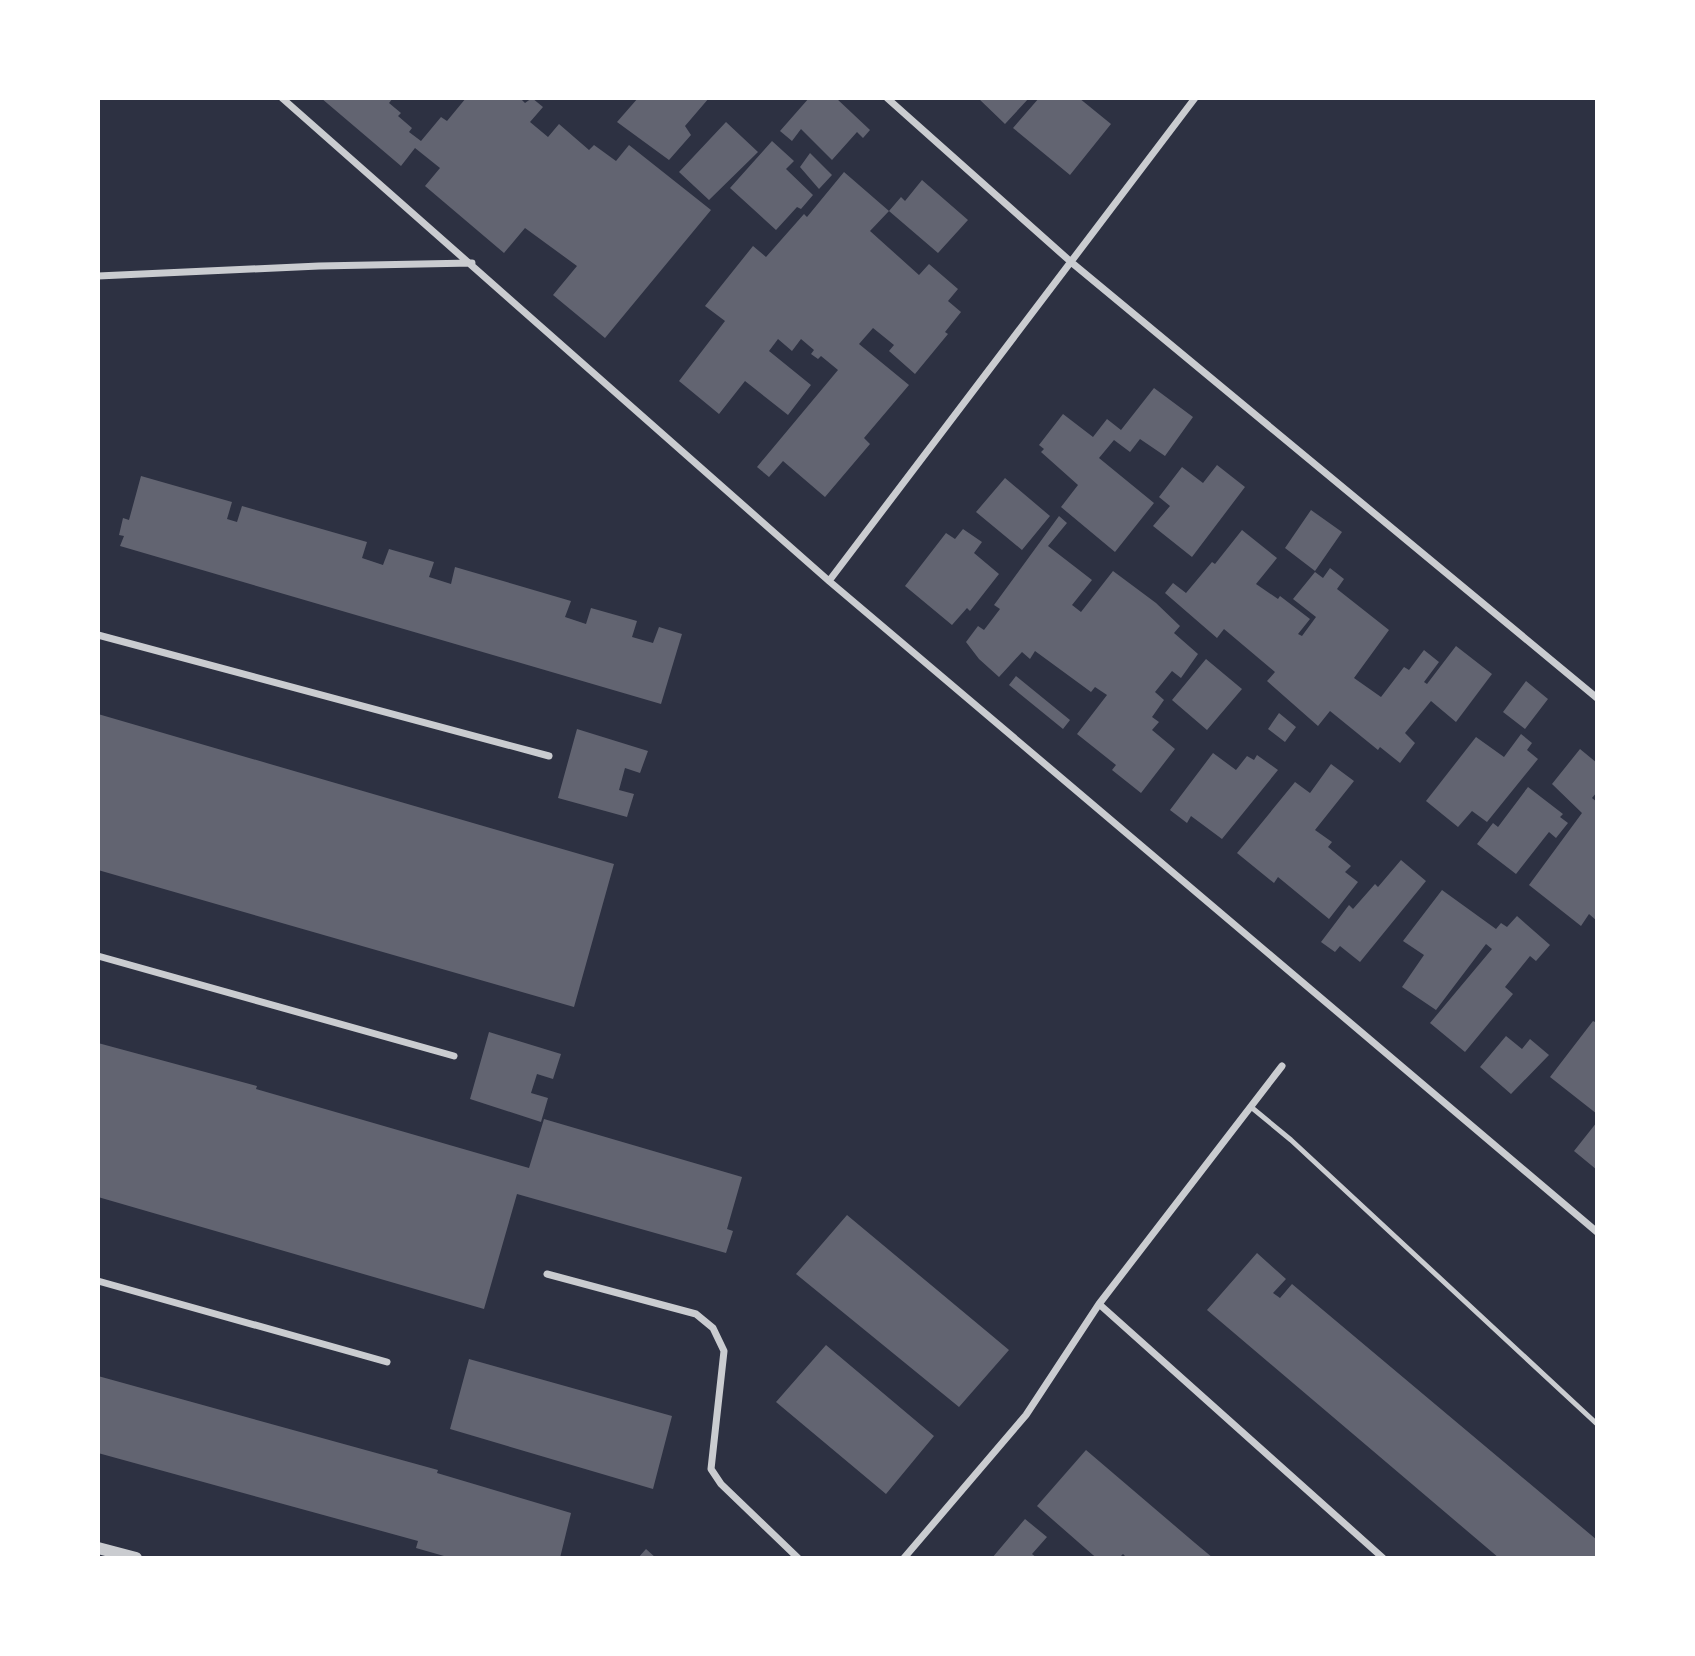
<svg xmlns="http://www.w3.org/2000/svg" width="1695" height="1656" viewBox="0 0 1695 1656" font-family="Raleway,sans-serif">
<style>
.building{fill:#626471}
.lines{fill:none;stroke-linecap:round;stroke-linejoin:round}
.service{stroke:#caccd0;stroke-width:5}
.minor{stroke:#caccd0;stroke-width:7}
.tertiary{stroke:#caccd0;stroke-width:12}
</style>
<rect width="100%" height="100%" fill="#2d3142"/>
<!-- building -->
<path class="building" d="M 321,98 L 393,98 L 389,103 L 401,113 L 398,116 L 412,128 L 409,132 L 421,141 L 441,117 L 447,121 L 466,98 L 520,98 L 525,103 L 532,98 L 543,107 L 530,122 L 548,137 L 559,124 L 589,150 L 594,145 L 616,161 L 629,145 L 711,210 L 605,338 L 553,295 L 577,266 L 525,228 L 504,253 L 425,186 L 440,168 L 415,148 L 401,166 Z
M 638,98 L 709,98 L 685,126 L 691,135 L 669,160 L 617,122 Z
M 809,98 L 836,98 L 870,130 L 863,138 L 857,132 L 832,160 L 801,129 L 792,141 L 780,131 Z
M 978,98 L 1029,98 L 1005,124 Z
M 1039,98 L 1079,98 L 1111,124 L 1070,175 L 1013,128 Z
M 726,122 L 758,152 L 709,200 L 679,172 Z
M 772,141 L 794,161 L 786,169 L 813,195 L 801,209 L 797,207 L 776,230 L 730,188 Z
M 810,153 L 832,175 L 819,189 L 800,167 Z
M 844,172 L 889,211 L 901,197 L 905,201 L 922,180 L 968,220 L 938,253 L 889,211 L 870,231 L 919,275 L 929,264 L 958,289 L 948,301 L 961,312 L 945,332 L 948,334 L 915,374 L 889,351 L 894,345 L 873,328 L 859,344 L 909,385 L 864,438 L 870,444 L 825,497 L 783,461 L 769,477 L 757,467 L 838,370 L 821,356 L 818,359 L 811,354 L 814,350 L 801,339 L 792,351 L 778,339 L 769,351 L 811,385 L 788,415 L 745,381 L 719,414 L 679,381 L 725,321 L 705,306 L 753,246 L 766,257 L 804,214 L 807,217 Z
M 1154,388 L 1193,417 L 1165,456 L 1140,439 L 1130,452 L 1114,440 L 1099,458 L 1154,503 L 1115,552 L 1061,507 L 1078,485 L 1041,452 L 1044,449 L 1039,445 L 1063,414 L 1093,437 L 1107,419 L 1121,430 Z
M 1217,465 L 1245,487 L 1192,557 L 1153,526 L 1170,506 L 1159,497 L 1182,467 L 1203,483 Z
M 141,476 L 232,502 L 227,519 L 237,522 L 242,506 L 367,542 L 362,558 L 383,565 L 389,549 L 434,562 L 429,577 L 451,584 L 455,567 L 571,601 L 565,617 L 586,624 L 591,608 L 637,621 L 632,637 L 653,643 L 659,627 L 682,634 L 661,704 L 120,546 L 124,536 L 119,535 L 123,518 L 129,520 Z
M 1005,478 L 1050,516 L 1022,550 L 976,512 Z
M 1311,510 L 1342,532 L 1315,571 L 1285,548 Z
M 1059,516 L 1067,523 L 1048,546 L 1092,580 L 1072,605 L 1081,612 L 1113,571 L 1156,603 L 1180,626 L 1174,633 L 1198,654 L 1181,678 L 1172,671 L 1155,692 L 1164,700 L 1152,717 L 1159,722 L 1152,730 L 1175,749 L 1141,793 L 1112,770 L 1116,765 L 1077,734 L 1107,695 L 1095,687 L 1091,692 L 1035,651 L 1030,659 L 1022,652 L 999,677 L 979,659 L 966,642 L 978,626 L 984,630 L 1000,609 L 994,605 Z
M 963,529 L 982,542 L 974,553 L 999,574 L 970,611 L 967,608 L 952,625 L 905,586 L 946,533 L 955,539 Z
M 1242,530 L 1277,558 L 1256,584 L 1278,599 L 1280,596 L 1310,619 L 1298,634 L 1302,636 L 1316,617 L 1293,599 L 1315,572 L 1323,578 L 1330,568 L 1344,579 L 1337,589 L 1389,630 L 1354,678 L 1381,697 L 1404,667 L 1409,670 L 1424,650 L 1439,662 L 1424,682 L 1427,684 L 1456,646 L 1492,674 L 1456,722 L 1431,701 L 1405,733 L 1415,743 L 1400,763 L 1380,747 L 1378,750 L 1330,711 L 1318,726 L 1267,681 L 1275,672 L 1224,629 L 1217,638 L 1165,593 L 1173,583 L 1186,593 L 1212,562 L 1215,564 Z
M 1206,659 L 1242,689 L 1207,730 L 1172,700 Z
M 1016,676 L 1070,720 L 1063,729 L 1009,685 Z
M 1526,681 L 1548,699 L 1525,729 L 1503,712 Z
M 1279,713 L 1296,727 L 1285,742 L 1268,729 Z
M 98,714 L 614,864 L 574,1007 L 98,870 Z
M 577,729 L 648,751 L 640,773 L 625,768 L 619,790 L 634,794 L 627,817 L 558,798 Z
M 1521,734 L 1532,743 L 1527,750 L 1538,759 L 1487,822 L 1472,811 L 1458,827 L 1426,801 L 1476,737 L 1504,757 Z
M 1580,749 L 1597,763 L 1597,792 L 1592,798 L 1597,802 L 1597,921 L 1589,914 L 1581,926 L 1529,885 L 1582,813 L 1552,784 Z
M 1213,753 L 1236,770 L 1247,756 L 1254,760 L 1257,755 L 1278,770 L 1222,839 L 1191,816 L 1187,823 L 1170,810 Z
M 1331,764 L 1354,781 L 1315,830 L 1332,842 L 1328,847 L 1351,866 L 1345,872 L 1358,882 L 1329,919 L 1278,877 L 1274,883 L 1237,853 L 1295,782 L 1310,793 Z
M 1528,787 L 1563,814 L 1560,817 L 1568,823 L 1556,838 L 1549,832 L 1516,874 L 1477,844 L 1493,823 L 1498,827 Z
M 1401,860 L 1426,881 L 1360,962 L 1340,946 L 1335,952 L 1321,942 L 1349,905 L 1353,909 L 1375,884 L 1378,887 Z
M 1442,890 L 1496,929 L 1501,923 L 1507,927 L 1517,916 L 1550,945 L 1536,961 L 1530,956 L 1505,987 L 1513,994 L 1465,1052 L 1430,1023 L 1492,949 L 1486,944 L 1436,1010 L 1402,987 L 1424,955 L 1403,941 Z
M 1593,1021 L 1597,1023 L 1597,1114 L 1550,1077 Z
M 489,1032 L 561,1054 L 553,1079 L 537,1074 L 531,1093 L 548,1098 L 541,1122 L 470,1099 Z
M 1506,1036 L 1522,1049 L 1530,1039 L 1549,1055 L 1511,1094 L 1480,1067 Z
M 98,1043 L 257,1086 L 256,1089 L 529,1168 L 544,1119 L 742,1177 L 727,1229 L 733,1231 L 726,1253 L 517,1194 L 484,1309 L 98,1197 Z
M 1597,1122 L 1597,1170 L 1574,1151 Z
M 847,1215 L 1009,1350 L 959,1407 L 796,1274 Z
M 1257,1253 L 1286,1279 L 1273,1293 L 1280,1298 L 1292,1284 L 1597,1540 L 1597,1558 L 1499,1558 L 1207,1310 Z
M 826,1345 L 934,1436 L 886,1494 L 776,1402 Z
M 469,1359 L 672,1416 L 653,1489 L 450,1429 Z
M 98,1376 L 438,1470 L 437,1473 L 571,1513 L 560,1558 L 451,1558 L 416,1548 L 418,1541 L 98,1453 Z
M 1086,1450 L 1195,1543 L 1213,1558 L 1127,1558 L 1123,1554 L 1119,1558 L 1097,1558 L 1093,1555 L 1037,1506 Z
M 1025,1519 L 1047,1537 L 1032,1554 L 1037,1558 L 992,1558 Z
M 646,1549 L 656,1558 L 638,1558 Z"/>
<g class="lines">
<!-- service -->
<path class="service" d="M 1251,1107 L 1291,1140 L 1597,1424"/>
<!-- minor -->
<path class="minor" d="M 282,98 L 829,581 L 1597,1232
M 887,98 L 1071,262 L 1597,698
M 98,276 L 319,266 L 472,263
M 829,581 L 1195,98
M 98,635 L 549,756
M 98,956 L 454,1056
M 547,1274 L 696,1314 L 713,1328 L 724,1351 L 711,1469 L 721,1484 L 798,1558
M 98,1281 L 387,1362
M 1099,1304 L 1383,1558
M 904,1558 L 1026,1415 L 1099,1304 L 1282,1066"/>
<!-- tertiary -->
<path class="tertiary" d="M 98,1548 L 136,1558"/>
</g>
<!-- border -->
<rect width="1695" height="1656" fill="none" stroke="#ffffff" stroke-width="200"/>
</svg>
